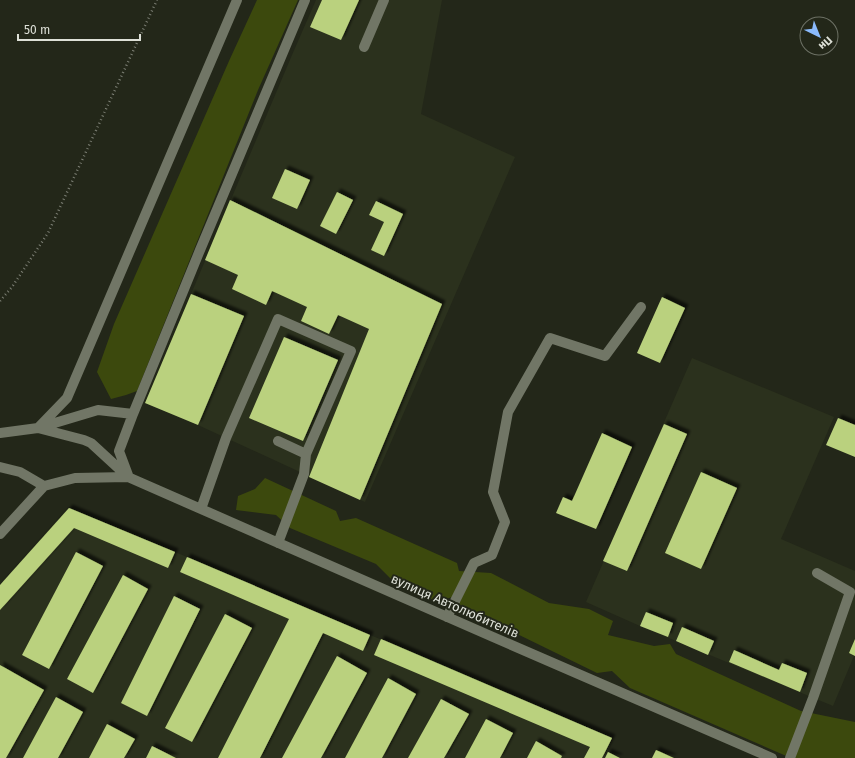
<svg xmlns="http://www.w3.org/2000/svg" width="855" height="758" viewBox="0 0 855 758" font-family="'Fira Sans',sans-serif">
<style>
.built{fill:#2b311d}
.green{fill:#3c490d}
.building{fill:#bad17e;filter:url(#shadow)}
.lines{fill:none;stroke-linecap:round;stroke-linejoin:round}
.path{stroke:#7c7f74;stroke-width:2.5;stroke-dasharray:1 3;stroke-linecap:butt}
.minor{stroke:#717666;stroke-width:10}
.labels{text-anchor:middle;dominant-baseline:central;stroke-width:4;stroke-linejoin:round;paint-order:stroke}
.street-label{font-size:13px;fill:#dde0d7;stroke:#232719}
</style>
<defs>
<filter id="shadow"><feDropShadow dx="3.5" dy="-3.5" stdDeviation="1" flood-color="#0009"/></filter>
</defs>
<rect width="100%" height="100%" fill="#232719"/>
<!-- built -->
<path class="built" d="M 316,0 L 442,0 L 421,114 L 515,157 L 365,502 L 198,425 L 145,403 L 292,55 Z
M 692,358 L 834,417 L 781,539 L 855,571 L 855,639 L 849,653 L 854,656 L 833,706 L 640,626 L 586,602 Z
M 69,508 L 187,557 L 612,738 L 608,752 L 620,758 L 0,758 L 0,585 Z"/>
<!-- green -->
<path class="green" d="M 257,0 L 298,0 L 258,90 L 137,391 L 126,395 L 111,399 L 97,372 L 114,324 L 229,61 Z
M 265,478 L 336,511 L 340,521 L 356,518 L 457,563 L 459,571 L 491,573 L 549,603 L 589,609 L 613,621 L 608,635 L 654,646 L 670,644 L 676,654 L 801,711 L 855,722 L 855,758 L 791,758 L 630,688 L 612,671 L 597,673 L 462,607 L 452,597 L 438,602 L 395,583 L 376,564 L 290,528 L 276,515 L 236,510 L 238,496 L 255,489 Z"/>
<!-- building -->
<path class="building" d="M 322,0 L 359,0 L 341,40 L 310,27 Z
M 285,169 L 310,180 L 297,209 L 272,198 Z
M 337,192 L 353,200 L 336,234 L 320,226 Z
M 230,200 L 442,304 L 360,500 L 309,477 L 369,329 L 338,315 L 329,334 L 301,321 L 307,307 L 272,291 L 266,305 L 232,289 L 238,275 L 205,260 Z
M 376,201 L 403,214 L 384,256 L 371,250 L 384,222 L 369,215 Z
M 191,294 L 244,316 L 198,425 L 145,403 Z
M 662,297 L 685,308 L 660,363 L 637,353 Z
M 284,337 L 338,360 L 303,441 L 249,418 Z
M 838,418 L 855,425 L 855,457 L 826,445 Z
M 664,424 L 687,434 L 627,571 L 603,561 Z
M 602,433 L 632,447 L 596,529 L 556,513 L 563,497 L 572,501 Z
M 701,472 L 737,488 L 701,569 L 665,553 Z
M 69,508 L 175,552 L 168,568 L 74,528 L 0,610 L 0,585 Z
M 76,552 L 103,566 L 49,669 L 22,655 Z
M 187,557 L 370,635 L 363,651 L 323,633 L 260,758 L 218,758 L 289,619 L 180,572 Z
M 123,575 L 148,589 L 93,693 L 67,679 Z
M 174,596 L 200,609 L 147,716 L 121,703 Z
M 646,612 L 673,623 L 668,637 L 640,626 Z
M 225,614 L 252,628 L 192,742 L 165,728 Z
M 682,627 L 714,641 L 708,655 L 676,641 Z
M 381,639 L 612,738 L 602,758 L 584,758 L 590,747 L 374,655 Z
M 855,639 L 855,656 L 849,653 Z
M 734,650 L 779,670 L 782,663 L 807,673 L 800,692 L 729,662 Z
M 337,656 L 367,673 L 321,758 L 282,758 Z
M 0,665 L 44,690 L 6,758 L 0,758 Z
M 388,678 L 416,694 L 382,758 L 345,758 Z
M 56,697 L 83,712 L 58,758 L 23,758 Z
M 441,699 L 469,714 L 444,758 L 408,758 Z
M 486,719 L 513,733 L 500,758 L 465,758 Z
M 107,724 L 135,739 L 124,758 L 89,758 Z
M 536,741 L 562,756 L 561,758 L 527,758 Z
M 152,746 L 176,758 L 146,758 Z
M 656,750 L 674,758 L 652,758 Z
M 608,752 L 620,758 L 605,758 Z"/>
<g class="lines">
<!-- path -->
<path class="path" d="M 0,301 L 12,287 L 48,233 L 157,0"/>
<!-- minor -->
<path class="minor" d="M 364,47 L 384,0
M 133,414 L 98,410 L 38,428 L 67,398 L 237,0
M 0,433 L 38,428 L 84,440 L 91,443 L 128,477 L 493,637 L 772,758
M 278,441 L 306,454
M 0,467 L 20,472 L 44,486
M 128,475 L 119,451 L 133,414 L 200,250 L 305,0
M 201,509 L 226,438 L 278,319 L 351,351 L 306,454 L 304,474 L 278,543
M 0,534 L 44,486 L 75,478 L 128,477
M 447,617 L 474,563 L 492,555 L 505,522 L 493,492 L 508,412 L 550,338 L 605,356 L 641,307
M 790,758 L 813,698 L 850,592 L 817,573"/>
</g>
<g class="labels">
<!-- street labels -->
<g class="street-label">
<text transform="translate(455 606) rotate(24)">вулиця Автолюбителів</text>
</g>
</g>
<!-- north arrow -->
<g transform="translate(819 36) rotate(137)"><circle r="19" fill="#232719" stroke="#6d7165"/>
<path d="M0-3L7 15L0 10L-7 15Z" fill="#8abafc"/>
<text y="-6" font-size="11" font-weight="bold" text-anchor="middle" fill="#dde0d7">Пн</text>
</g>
<!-- scale -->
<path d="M18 34v6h122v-6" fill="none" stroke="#dde0d7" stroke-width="2"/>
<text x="24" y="34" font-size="12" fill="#dde0d7" stroke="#232719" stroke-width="3" paint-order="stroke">50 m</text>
</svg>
